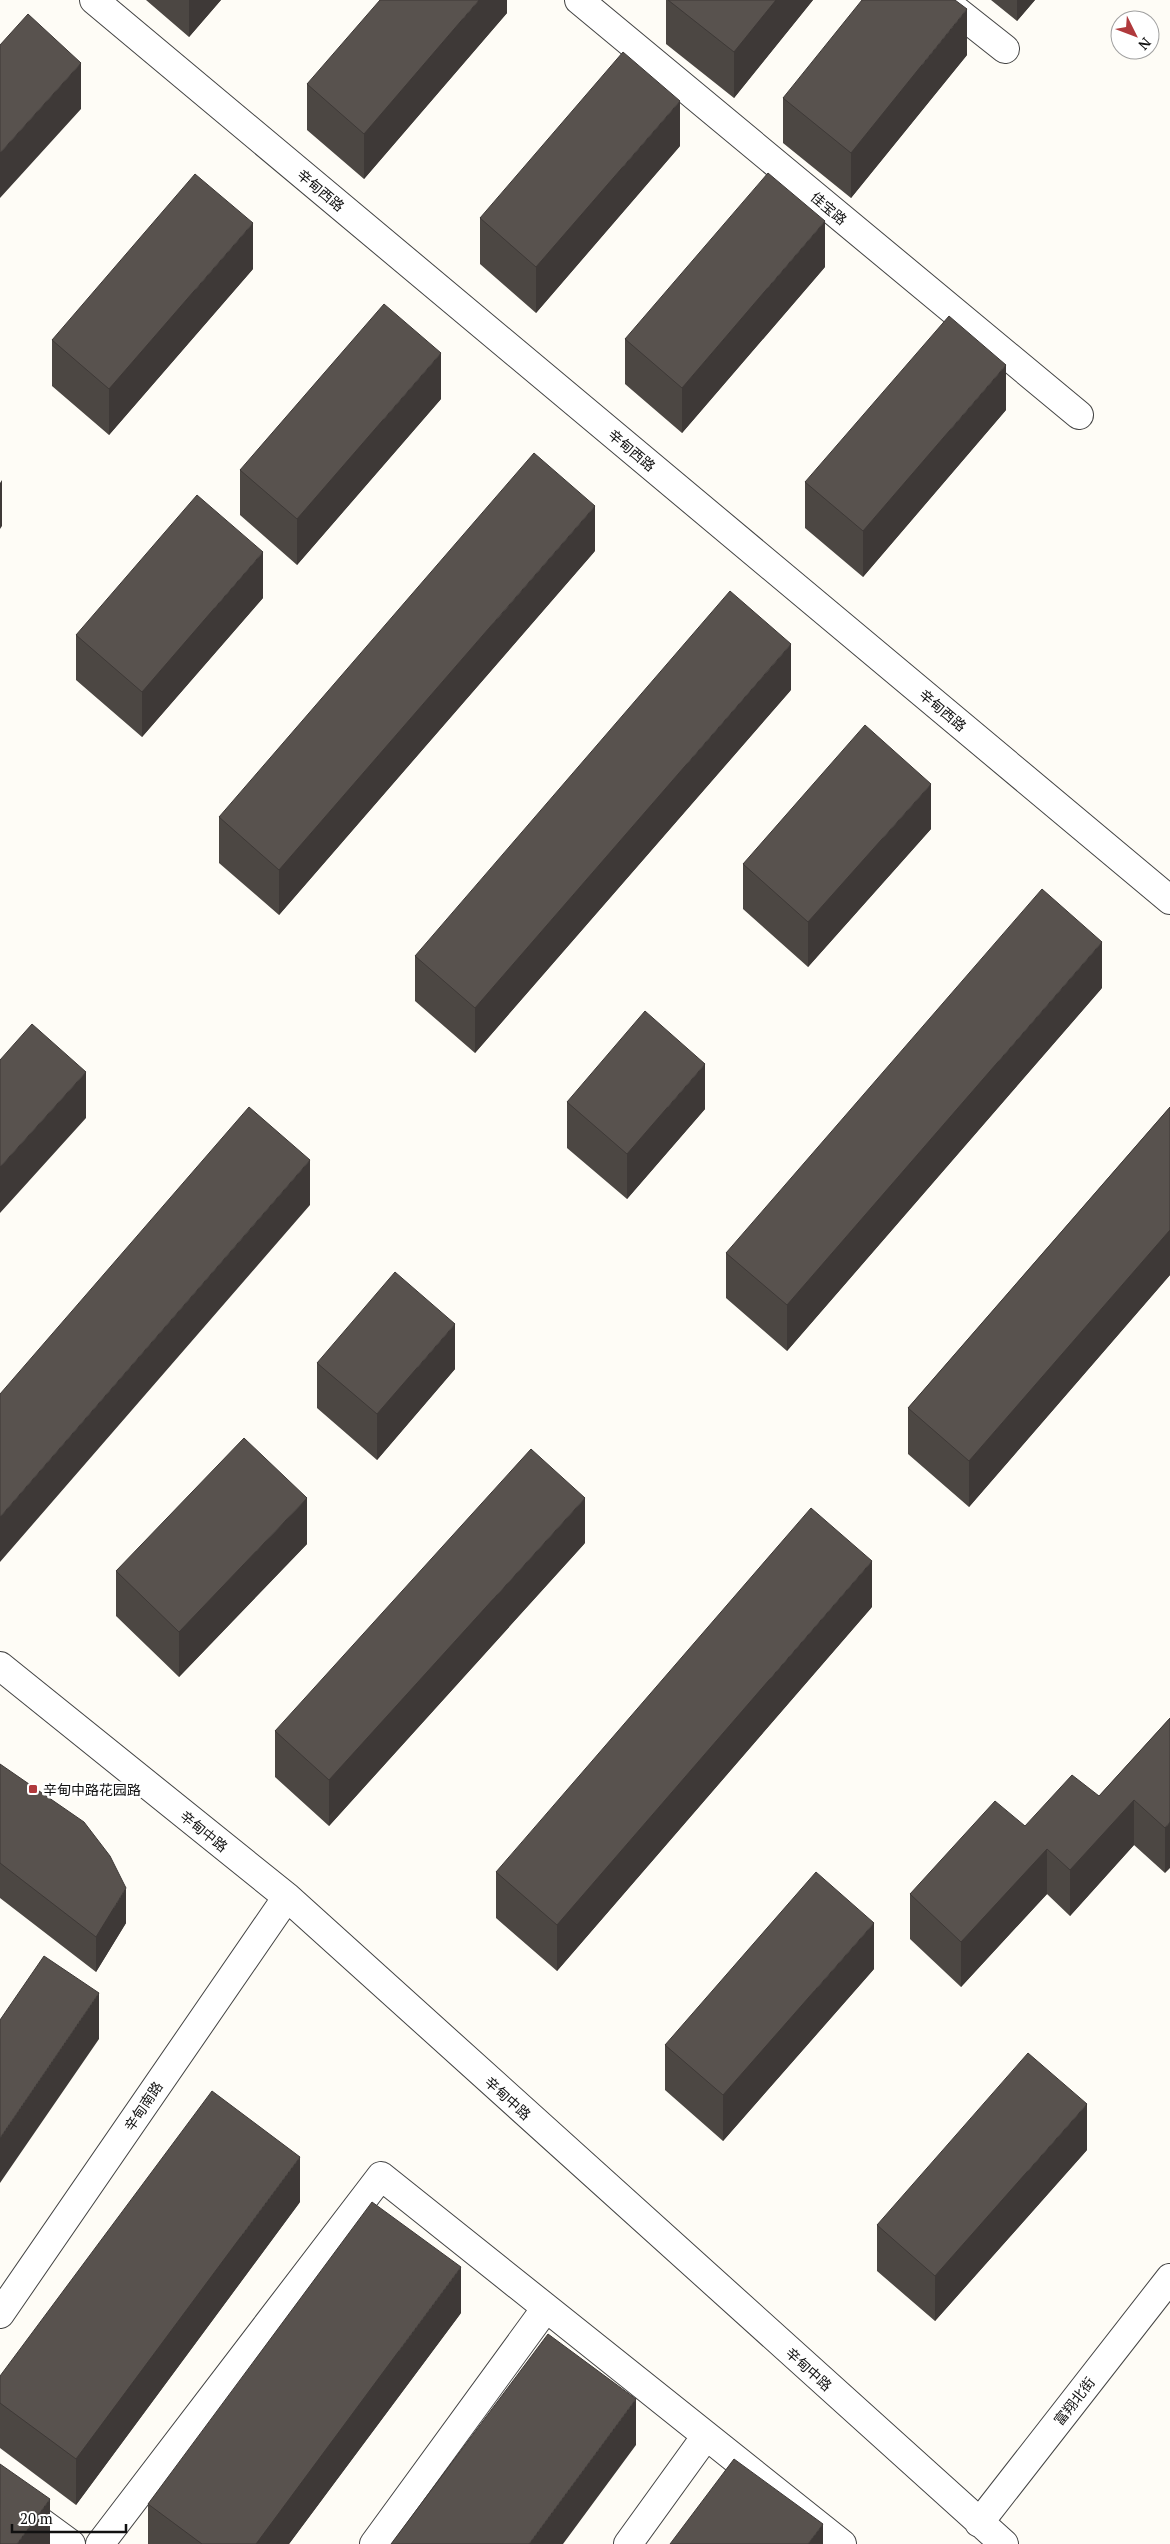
<svg xmlns="http://www.w3.org/2000/svg" width="1170" height="2544" viewBox="0 0 1170 2544" font-family="'PT Serif','Noto Sans SC',serif">
<style>
.lines{fill:none;stroke-linecap:round;stroke-linejoin:round}
.minor-casing{stroke:#444;stroke-width:30}
.minor{stroke:#fff;stroke-width:28}
.wall{fill:#4c4743}
.shaded-wall{fill:#3e3937}
.building{fill:#58524e;stroke:#3e3937}
.poi-dot{fill:#b0393c;stroke:#fff;stroke-width:2}
.labels{text-anchor:middle;dominant-baseline:central;stroke-width:5;stroke-linejoin:round;paint-order:stroke}
.street-label{font-size:14px;fill:#111;stroke:#fff}
.poi-label{font-size:14px;fill:#111;stroke:#fff;text-anchor:start}
</style>
<rect width="100%" height="100%" fill="#fefcf6"/>
<g class="lines">
<defs>
<path id="minor" d="M 94,0 L 1170,900
M 579,0 L 1079,415
M 943,0 L 1005,49
M 0,1666 L 287,1897 L 1004,2544
M 0,2314 L 287,1897
M 0,2492 L 71,2544
M 979,2523 L 1170,2278
M 100,2544 L 381,2176 L 842,2544
M 374,2544 L 546,2308
M 628,2544 L 706,2436"/>
</defs>
<!-- minor casing -->
<use href="#minor" class="minor-casing"/>
<!-- minor -->
<use href="#minor" class="minor"/>
</g>
<!-- wall -->
<path class="wall" d="M 146,0 L 221,0 L 189,37 Z
M 507,0 L 507,13 L 364,179 L 307,130 L 307,84 Z
M 666,0 L 813,0 L 734,98 L 666,44 Z
M 991,0 L 1035,0 L 1017,21 Z
M 967,55 L 851,198 L 783,143 L 783,98 Z
M 680,146 L 536,313 L 480,264 L 480,218 Z
M 825,267 L 682,433 L 625,384 L 625,339 Z
M 253,269 L 109,435 L 52,386 L 52,340 Z
M 441,399 L 297,565 L 240,515 L 240,470 Z
M 1006,410 L 863,577 L 805,528 L 805,482 Z
M 595,551 L 279,915 L 219,863 L 219,817 Z
M 263,598 L 142,737 L 76,680 L 76,635 Z
M 791,690 L 475,1053 L 415,1001 L 415,956 Z
M 931,829 L 808,967 L 743,909 L 743,864 Z
M 1102,988 L 787,1351 L 726,1298 L 726,1253 Z
M 567,1102 L 705,1109 L 627,1199 L 567,1148 Z
M 1170,1107 L 1170,1275 L 969,1507 L 908,1454 L 908,1408 Z
M 317,1363 L 455,1369 L 377,1460 L 317,1408 Z
M 585,1543 L 329,1826 L 275,1777 L 275,1731 Z
M 307,1544 L 179,1677 L 116,1616 L 116,1571 Z
M 872,1607 L 557,1971 L 496,1918 L 496,1872 Z
M 1170,1718 L 1165,1873 L 1134,1845 L 1070,1916 L 1047,1894 L 961,1987 L 910,1939 L 910,1894 L 1025,1826 L 1099,1796 Z
M 0,1764 L 126,1923 L 96,1972 L 0,1898 Z
M 874,1969 L 723,2141 L 665,2090 L 665,2045 Z
M 1087,2150 L 935,2321 L 877,2271 L 877,2225 Z
M 300,2202 L 76,2505 L 0,2448 L 0,2376 Z
M 461,2313 L 289,2544 L 148,2544 L 148,2504 Z"/>
<!-- shaded-wall -->
<path class="shaded-wall" d="M 189,0 L 221,0 L 189,37 Z
M 479,0 L 507,0 L 507,13 L 364,179 L 364,134 Z
M 776,0 L 813,0 L 734,98 L 734,52 Z
M 1017,0 L 1035,0 L 1017,21 Z
M 967,9 L 967,55 L 851,198 L 851,153 Z
M 81,63 L 81,109 L 0,198 L 0,153 Z
M 680,101 L 680,146 L 536,313 L 536,267 Z
M 825,221 L 825,267 L 682,433 L 682,388 Z
M 253,223 L 253,269 L 109,435 L 109,389 Z
M 441,353 L 441,399 L 297,565 L 297,519 Z
M 1006,365 L 1006,410 L 863,577 L 863,531 Z
M 2,480 L 2,526 L 0,529 L 0,483 Z
M 595,506 L 595,551 L 279,915 L 279,870 Z
M 263,552 L 263,598 L 142,737 L 142,692 Z
M 791,644 L 791,690 L 475,1053 L 475,1008 Z
M 931,784 L 931,829 L 808,967 L 808,922 Z
M 1102,942 L 1102,988 L 787,1351 L 787,1305 Z
M 705,1064 L 705,1109 L 627,1199 L 627,1154 Z
M 86,1072 L 86,1118 L 0,1213 L 0,1167 Z
M 310,1160 L 310,1205 L 0,1562 L 0,1517 Z
M 1170,1230 L 1170,1275 L 969,1507 L 969,1461 Z
M 455,1324 L 455,1369 L 377,1460 L 377,1414 Z
M 307,1498 L 307,1544 L 179,1677 L 179,1632 Z
M 585,1498 L 585,1543 L 329,1826 L 329,1780 Z
M 872,1561 L 872,1607 L 557,1971 L 557,1925 Z
M 1134,1800 L 1134,1845 L 1070,1916 L 1070,1870 Z
M 1170,1822 L 1170,1868 L 1165,1873 L 1165,1828 Z
M 1047,1849 L 1047,1894 L 961,1987 L 961,1942 Z
M 126,1888 L 126,1923 L 96,1972 L 96,1937 Z
M 874,1923 L 874,1969 L 723,2141 L 723,2095 Z
M 99,1993 L 99,2039 L 0,2183 L 0,2138 Z
M 1087,2104 L 1087,2150 L 935,2321 L 935,2276 Z
M 300,2157 L 300,2202 L 76,2505 L 76,2459 Z
M 461,2267 L 461,2313 L 289,2544 L 256,2544 Z
M 636,2399 L 636,2445 L 563,2544 L 529,2544 Z
M 50,2499 L 50,2544 L 17,2544 Z
M 823,2524 L 823,2544 L 808,2544 Z"/>
<!-- building -->
<path class="building" d="M 380,0 L 479,0 L 364,134 L 307,84 Z
M 668,0 L 776,0 L 734,52 Z
M 862,0 L 955,0 L 967,9 L 851,153 L 783,98 Z
M 28,14 L 81,63 L 0,153 L 0,45 Z
M 623,52 L 680,101 L 536,267 L 480,218 Z
M 768,173 L 825,221 L 682,388 L 625,339 Z
M 195,174 L 253,223 L 109,389 L 52,340 Z
M 384,304 L 441,353 L 297,519 L 240,470 Z
M 949,316 L 1006,365 L 863,531 L 805,482 Z
M 534,453 L 595,506 L 279,870 L 219,817 Z
M 197,495 L 263,552 L 142,692 L 76,635 Z
M 730,591 L 791,644 L 475,1008 L 415,956 Z
M 865,725 L 931,784 L 808,922 L 743,864 Z
M 1042,889 L 1102,942 L 787,1305 L 726,1253 Z
M 645,1011 L 705,1064 L 627,1154 L 567,1102 Z
M 32,1024 L 86,1072 L 0,1167 L 0,1060 Z
M 249,1107 L 310,1160 L 0,1517 L 0,1394 Z
M 1170,1107 L 1170,1230 L 969,1461 L 908,1408 Z
M 395,1272 L 455,1324 L 377,1414 L 317,1363 Z
M 244,1438 L 307,1498 L 179,1632 L 116,1571 Z
M 531,1449 L 585,1498 L 329,1780 L 275,1731 Z
M 811,1508 L 872,1561 L 557,1925 L 496,1872 Z
M 1170,1718 L 1170,1822 L 1165,1828 L 1134,1800 L 1070,1870 L 1047,1849 L 961,1942 L 910,1894 L 995,1801 L 1025,1826 L 1072,1775 L 1099,1796 Z
M 0,1764 L 84,1822 L 110,1856 L 126,1888 L 96,1937 L 0,1863 Z
M 816,1872 L 874,1923 L 723,2095 L 665,2045 Z
M 44,1956 L 99,1993 L 0,2138 L 0,2020 Z
M 1028,2053 L 1087,2104 L 935,2276 L 877,2225 Z
M 212,2091 L 300,2157 L 76,2459 L 0,2403 L 0,2376 Z
M 372,2202 L 461,2267 L 256,2544 L 202,2544 L 148,2504 Z
M 548,2334 L 636,2399 L 529,2544 L 391,2544 Z
M 734,2459 L 823,2524 L 808,2544 L 670,2544 Z
M 0,2464 L 50,2499 L 17,2544 L 0,2544 Z"/>
<!-- markers -->
<rect class="poi-dot" x="28" y="1784" width="10" height="10" rx="2.5"/>
<g class="labels">
<!-- street labels -->
<g class="street-label">
<text transform="translate(321 190) rotate(40)">辛甸西路</text>
<text transform="translate(829 208) rotate(40)">佳宝路</text>
<text transform="translate(632 450) rotate(40)">辛甸西路</text>
<text transform="translate(943 710) rotate(40)">辛甸西路</text>
<text transform="translate(204 1831) rotate(39)">辛甸中路</text>
<text transform="translate(508 2098) rotate(42)">辛甸中路</text>
<text transform="translate(143 2106) rotate(-56)">辛甸南路</text>
<text transform="translate(809 2369) rotate(42)">辛甸中路</text>
<text transform="translate(1074 2401) rotate(-52)">富翔北街</text>
</g>
<!-- poi labels -->
<g class="poi-label">
<text x="43" y="1789">辛甸中路花园路</text>
</g>
</g>
<!-- north arrow -->
<g transform="translate(1135 35) rotate(132)"><circle r="24" fill="#ffffff" stroke="#a0a0a0"/>
<path d="M0-4L9 19L0 12L-9 19Z" fill="#b0393c"/>
<text y="-8" font-size="14" font-weight="bold" text-anchor="middle" fill="#111111">N</text>
</g>
<!-- scale -->
<path d="M12 2524v8h114v-8" fill="none" stroke="#111111" stroke-width="2.5"/>
<text x="20" y="2524" font-size="15" fill="#111111" stroke="#ffffff" stroke-width="4" paint-order="stroke">20 m</text>
</svg>
